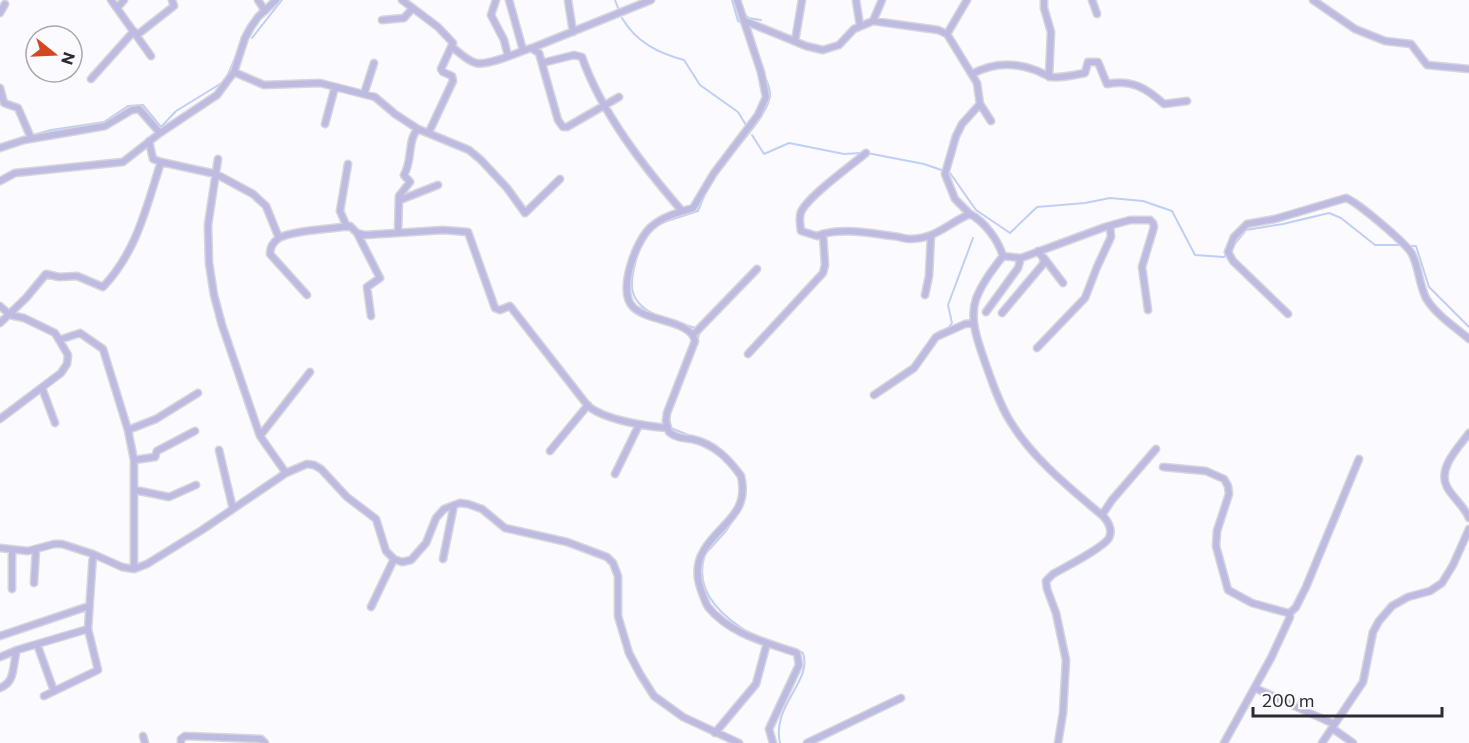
<svg xmlns="http://www.w3.org/2000/svg" width="1469" height="743" viewBox="0 0 1469 743" font-family="Commissioner,sans-serif">
<style>
.lines{fill:none;stroke-linecap:round;stroke-linejoin:round}
.stream{stroke:#bfcff7;stroke-width:2}
.street-casing{stroke:#d6d5d9;stroke-width:9}
.street{stroke:#bdbbe1;stroke-width:6}
</style>
<rect width="100%" height="100%" fill="#fbfafe"/>
<g class="lines">
<!-- stream -->
<path class="stream" d="M 615,0 L 618,8
M 732,0 L 738,21 L 740,22
M 744,14 L 749,18 L 761,20
M 622,18 C 636,42 658,53 684,60 L 700,85 L 738,112 L 746,125
M 749,24 L 761,64
M 252,38 L 282,0
M 752,135 L 764,154 L 789,143 L 844,154 L 861,153
M 0,144 L 51,130 L 104,122 L 128,106 L 143,105 L 161,127 L 176,111 L 225,81 L 236,56
M 867,153 L 924,164 L 950,173 L 976,210 L 1010,233 L 1037,207 L 1085,203 L 1110,198 L 1143,201 L 1172,211 L 1195,255 L 1224,257 L 1228,253
M 731,155 C 741,143 771,110 770,94 C 770,88 767,81 764,75
M 658,224 L 698,211 L 707,189
M 1233,246 L 1246,230 L 1283,224 L 1329,213 L 1341,218 L 1375,245 L 1400,245
M 1412,246 L 1416,246 L 1429,287 L 1469,327
M 638,253 C 630,280 625,300 654,314
M 682,324 L 696,328
M 938,332 L 948,328 L 952,323 L 948,305 L 973,238
M 697,342 L 700,331
M 675,401 L 683,379
M 669,418 L 671,428 L 693,437
M 707,552 L 726,531 L 738,512
M 704,558 C 694,594 725,619 753,635
M 780,743 C 771,706 813,681 803,653 L 790,647"/>
<defs>
<path id="street" d="M 111,0 L 151,56
M 258,0 L 265,11
M 402,0 L 438,27 L 453,43 L 441,69 L 443,72 L 452,76 L 453,81 L 429,132
M 496,0 L 491,15 L 504,40 L 508,56
M 509,0 L 523,50
M 568,0 L 573,32
M 737,0 L 761,72 L 766,97 L 758,115 L 714,173 L 693,208 C 679,212 662,217 651,227 C 636,240 617,291 633,307 C 648,322 691,320 695,341 L 667,413 L 666,421 L 669,432 C 676,438 683,438 692,439 C 714,444 728,458 741,476 C 750,514 720,523 704,550 C 696,563 696,576 701,590 C 703,595 705,602 708,607 C 730,634 765,642 797,653 L 799,665 L 769,729 L 773,743
M 856,0 L 860,26
M 1044,0 L 1044,8 L 1051,32 L 1049,77
M 1092,0 L 1097,14
M 1313,0 L 1355,29 L 1385,41 L 1411,44 L 1427,65 L 1469,69
M 117,8 L 124,0
M 0,13 L 5,4
M 382,20 L 404,18 L 412,9
M 745,21 L 806,46 L 823,50 L 839,45 L 854,29 L 873,21 L 938,30 L 947,34 L 977,83 L 980,104 L 962,124 L 956,136 L 945,174 L 955,199 L 970,214 C 948,223 936,239 910,239 C 904,239 898,236 892,236 C 869,233 839,227 817,236 L 801,231 C 800,225 799,217 801,212 C 808,196 852,165 866,153
M 873,21 L 882,0
M 947,34 L 967,0
M 137,35 L 174,6 L 172,0
M 795,41 L 802,0
M 452,47 C 459,52 467,61 476,63 C 489,66 518,52 531,48 L 539,53 L 558,120 L 563,127 L 567,127 L 619,97
M 532,48 L 651,0
M 542,63 L 574,55 L 582,57 C 601,112 644,167 682,211
M 234,72 L 264,85 L 320,83 L 375,97 L 395,114 L 418,129 L 469,150 L 481,160 L 507,188 L 525,213 L 560,179
M 972,74 C 992,63 1013,62 1035,70 C 1041,72 1046,76 1052,77 C 1063,78 1074,75 1085,73 L 1088,62 L 1098,62 L 1107,84 C 1132,79 1146,88 1164,104 L 1187,101
M 91,79 L 134,31
M 0,88 L 4,103 L 18,108 L 31,138
M 364,94 L 374,63
M 980,104 L 991,121
M 325,124 L 335,87
M 149,141 L 153,159 L 161,162 L 216,174 L 253,194 L 266,206 L 279,238
M 0,148 L 24,140 L 105,126 L 132,110 L 139,109 L 160,133
M 218,159 L 208,225 L 209,263 L 214,295 L 222,325 L 260,436 L 286,473
M 0,181 L 15,173 L 123,162 L 160,133 L 217,95 L 234,72 L 245,38 L 251,27 L 258,17 L 276,0
M 400,200 L 438,185
M 970,214 C 985,222 998,240 1003,256 L 1021,258 L 1105,227 L 1130,220 L 1150,220 L 1153,223 L 1154,227 L 1142,267 L 1148,310
M 347,227 L 340,211 L 348,164
M 357,233 L 380,278 L 367,287 L 371,316
M 398,233 L 399,196 L 410,182 L 404,175 C 413,160 407,140 418,129
M 1003,256 C 993,269 982,283 976,299 C 969,319 978,342 985,362 C 992,382 999,403 1010,421 C 1033,459 1071,489 1104,517 C 1109,523 1113,530 1109,538 C 1103,548 1065,567 1053,574 L 1046,581 L 1047,589 L 1056,613 L 1066,660 L 1063,713 L 1058,743
M 1044,258 L 1063,283
M 307,295 L 270,254 C 270,247 273,242 279,238 C 292,230 333,229 350,226 L 357,233 L 365,235 L 443,230 L 468,232 L 495,308 L 500,310 L 510,306 L 588,406 C 605,420 645,426 667,428
M 925,295 L 929,276 L 931,235
M 0,306 L 10,315 L 24,318 L 55,333 L 68,355 L 67,364 L 61,373 L 0,419
M 986,312 L 1018,268 L 1021,258
M 1002,313 L 1044,263 L 1043,258 L 1038,251
M 1288,314 L 1233,261 L 1228,252 L 1234,237 L 1247,224 L 1275,219 L 1346,198 C 1357,202 1406,243 1412,254 C 1419,268 1419,284 1426,298 C 1435,314 1455,327 1469,339
M 0,323 L 26,298 L 46,274 L 59,277 L 77,276 L 103,287 C 137,251 146,208 161,162
M 694,334 L 757,269
M 59,340 L 80,333 L 103,349 L 128,430
M 1037,348 L 1085,298 L 1097,267 L 1111,237 L 1110,226
M 748,354 L 823,273 L 825,265 L 823,234
M 42,388 L 55,423
M 874,395 L 914,368 L 936,337 L 965,324 L 974,323
M 1469,433 C 1459,447 1437,468 1447,487 C 1453,498 1464,506 1469,518
M 260,436 L 310,372
M 219,450 L 233,509
M 550,451 L 588,405
M 134,460 L 155,457 L 157,451 L 195,431
M 1163,467 L 1206,471 L 1224,479 L 1228,486 L 1229,494 L 1217,531 L 1216,546 L 1228,590 L 1252,603 L 1288,613 L 1290,617 L 1271,658 L 1224,743
M 615,474 L 639,425
M 135,490 L 169,497 L 196,485
M 1102,515 L 1112,500 L 1156,449
M 0,548 L 28,551 L 54,544 L 62,544 L 93,554 L 122,567 L 134,569 L 147,564 L 202,530 L 286,473 L 307,464 L 314,465 L 321,469 L 347,497 L 376,519 L 386,551 L 394,559 L 402,562 L 411,560 L 426,543 L 436,518 L 444,509 L 460,503 L 468,504 L 482,509 L 505,528 L 567,542 L 607,557 L 613,563 L 618,576 L 618,616 L 629,653 L 640,674 L 654,696 L 683,717 L 739,743
M 443,559 L 454,505
M 134,569 L 134,460 L 128,430 L 156,419 L 198,393
M 34,583 L 36,549
M 12,589 L 12,550
M 371,607 L 394,559
M 1289,614 L 1296,607 L 1306,587 L 1359,459
M 0,636 L 89,606
M 37,644 L 54,691
M 0,657 L 17,650
M 0,688 C 16,682 12,666 17,650 L 88,629
M 1255,688 L 1334,724
M 44,696 L 98,670 L 88,629 L 93,554
M 1332,728 L 1353,743
M 715,733 L 756,684 L 767,643
M 143,736 L 145,743
M 181,743 L 181,739 L 185,736 L 261,739 L 265,743
M 807,743 L 901,698
M 1322,743 L 1363,682 L 1373,632 L 1379,621 L 1392,606 L 1408,597 L 1430,591 L 1442,583 L 1453,565 L 1469,529"/>
</defs>
<!-- street casing -->
<use href="#street" class="street-casing"/>
<!-- street -->
<use href="#street" class="street"/>
</g>
<!-- north arrow -->
<g transform="translate(54 54) rotate(108)"><circle r="28" fill="#fbfafe" stroke="#a9a7ac" stroke-width="1.5"/>
<path d="M0-4.5L10 22L0 15L-10 22Z" fill="#d14821"/>
<text y="-9" font-size="16" font-weight="bold" text-anchor="middle" fill="#2d2a31">N</text>
</g>
<!-- scale -->
<path d="M1253 707v9h189v-9" fill="none" stroke="#2d2a31" stroke-width="3"/>
<text x="1262" y="707" font-size="18" fill="#2d2a31" stroke="#fbfafe" stroke-width="4.5" paint-order="stroke">200 m</text>
</svg>
